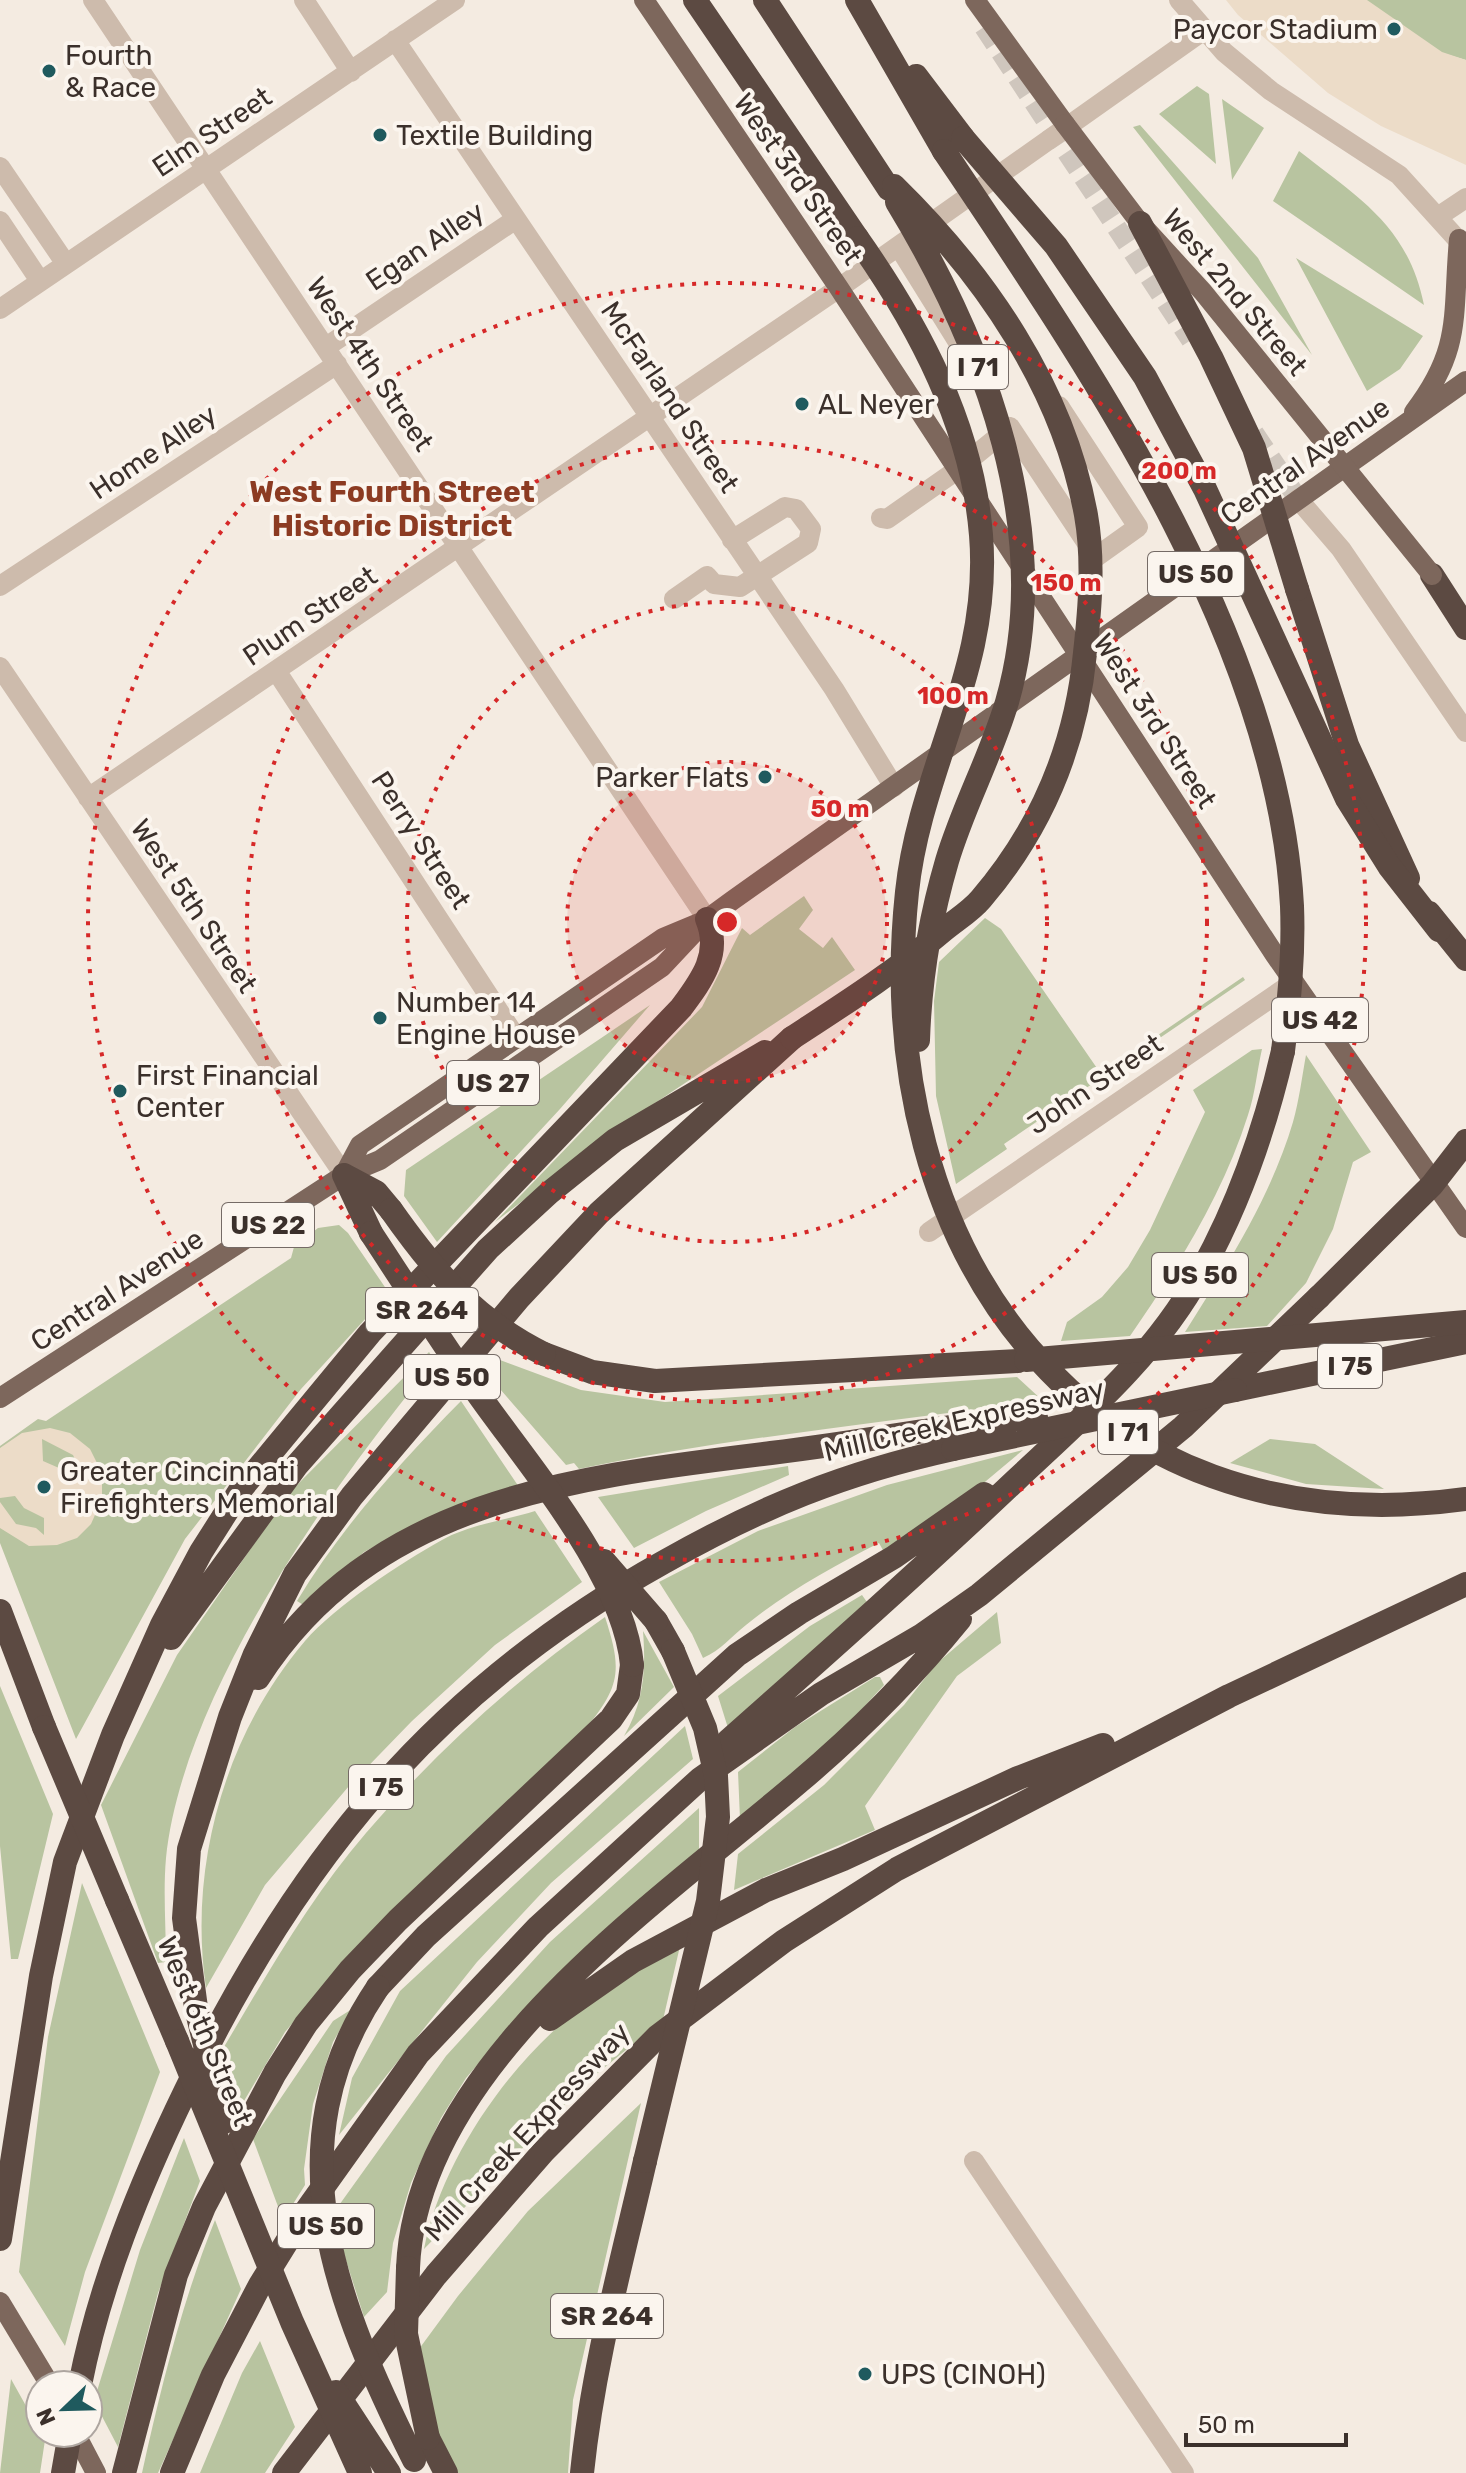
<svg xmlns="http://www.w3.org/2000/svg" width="1466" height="2473" viewBox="0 0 1466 2473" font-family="Rubik,sans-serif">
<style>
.green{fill:#b8c4a0}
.plaza{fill:#ecdcc8;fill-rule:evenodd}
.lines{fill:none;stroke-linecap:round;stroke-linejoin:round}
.minor-tunnel{stroke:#cfc6bd;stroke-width:20;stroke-dasharray:20 10;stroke-linecap:butt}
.minor{stroke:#cdbbac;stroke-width:20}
.major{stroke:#7d675c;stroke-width:20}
.highway{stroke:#5c4a42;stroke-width:24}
.major-bridge{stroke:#7d675c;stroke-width:20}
.highway-bridge{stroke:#5c4a42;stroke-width:24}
.ring{fill:none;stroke:#d62828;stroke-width:4;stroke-dasharray:4 8}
.poi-dot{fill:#1f5a5e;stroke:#fbf5ee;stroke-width:3}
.labels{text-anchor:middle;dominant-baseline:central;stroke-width:8;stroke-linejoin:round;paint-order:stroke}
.shield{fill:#fbf5ee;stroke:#756b66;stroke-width:2}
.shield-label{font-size:26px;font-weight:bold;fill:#3b302b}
.poi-label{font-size:28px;fill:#3b302b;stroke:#fbf5ee;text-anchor:start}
.street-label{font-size:28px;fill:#3b302b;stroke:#fbf5ee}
.neighbourhood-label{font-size:30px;font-weight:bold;fill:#8c3b22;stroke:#fbf5ee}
.centre{fill:#d62828;stroke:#fbf5ee;stroke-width:4}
.ring-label{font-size:24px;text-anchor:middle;font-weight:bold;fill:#d62828;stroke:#fbf5ee;stroke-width:8;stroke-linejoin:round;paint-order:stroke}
</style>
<rect width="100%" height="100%" fill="#f4ebe1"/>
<!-- green -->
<path class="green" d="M 1292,0 L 1466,0 L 1466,60 L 1442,53 Z
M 1197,86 L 1209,94 L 1216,164 L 1159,114 Z
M 1222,99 L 1264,128 L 1232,180 L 1232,179 Z
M 1140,125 L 1258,258 L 1312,355 L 1133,127 Z
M 1299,151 C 1359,198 1408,226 1424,305 L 1273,201 Z
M 1296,258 L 1423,336 L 1400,369 L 1367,391 Z
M 804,896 L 813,910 L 799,929 L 823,948 L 832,937 L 855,970 L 622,1125 L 495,1222 L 702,1007 L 742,928 L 750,935 Z
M 985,918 L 1001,929 L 1101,1074 L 1243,977 L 1245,980 L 1004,1144 L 1007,1149 L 956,1184 L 936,1096 L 934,1001 L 939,962 Z
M 650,1005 L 560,1109 L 437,1242 L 404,1196 L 406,1170 Z
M 1262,1049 C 1257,1071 1255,1094 1248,1115 C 1223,1194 1177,1268 1130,1336 L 1061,1341 L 1067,1322 L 1102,1297 L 1128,1267 L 1150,1230 L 1205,1112 L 1193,1090 L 1252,1050 Z
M 1306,1055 L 1371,1152 L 1353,1162 L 1333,1229 L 1306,1283 L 1267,1326 L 1185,1332 C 1226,1267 1271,1197 1293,1122 C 1299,1101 1302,1077 1306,1055 Z
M 339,1225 L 348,1233 L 389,1293 L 301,1389 L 185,1539 L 76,1739 L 0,1543 L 0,1446 L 38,1419 L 46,1421 L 291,1258 L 294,1247 L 318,1228 Z
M 429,1352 L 435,1361 C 331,1487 183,1693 166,1858 C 163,1892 166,1928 166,1962 L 158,1963 L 101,1805 L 177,1655 L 290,1492 Z
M 500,1360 L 581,1390 L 665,1402 L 1017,1377 L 1042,1400 C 887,1423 731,1437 579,1469 L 574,1463 L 566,1465 L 487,1374 Z
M 461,1401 L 519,1487 L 412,1526 L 364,1552 L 305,1606 L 297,1601 C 343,1525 399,1464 461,1401 Z
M 1270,1439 L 1315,1444 L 1384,1489 L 1306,1484 L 1230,1463 Z
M 1023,1450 L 955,1507 L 884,1552 L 879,1543 C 834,1566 785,1593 746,1625 C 731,1637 721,1650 703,1658 L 692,1634 L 659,1582 L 758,1531 L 887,1485 Z
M 788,1466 L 789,1475 L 706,1511 L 634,1548 L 598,1497 Z
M 535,1511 L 582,1582 L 495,1645 L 412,1721 L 349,1786 L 265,1885 L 206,1988 C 188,1866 225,1735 305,1641 C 335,1606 401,1563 442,1540 C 468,1525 506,1520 535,1511 Z
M 862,1595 L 869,1605 L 728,1728 L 718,1696 L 810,1626 Z
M 997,1612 L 1001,1643 L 957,1676 L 865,1806 L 875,1830 L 734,1890 L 738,1854 L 824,1785 L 904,1705 L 936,1664 Z
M 605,1617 C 622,1669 621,1686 586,1728 L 363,1940 L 285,2032 L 241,2106 L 221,2052 C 265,1978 309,1899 366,1833 C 437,1751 516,1679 605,1617 Z
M 643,1631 L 674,1687 L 624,1736 C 644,1702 646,1670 643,1631 Z
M 875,1677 L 880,1677 L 884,1685 L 829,1745 L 740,1819 L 738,1772 L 795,1727 Z
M 0,1686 L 53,1814 L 18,1959 L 11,1959 L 0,1846 Z
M 685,1726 L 693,1759 L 551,1883 L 477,1962 L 339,2135 L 352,2078 L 400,1991 Z
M 699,1808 L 699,1851 L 521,2014 L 466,2078 L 441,2118 L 411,2183 L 393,2243 L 387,2292 L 364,2317 L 344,2254 L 337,2208 L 446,2056 L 550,1942 Z
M 82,1883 L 160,2072 L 85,2272 L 65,2346 L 19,2272 L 48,2037 Z
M 680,1946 L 663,2020 L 589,2080 L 424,2249 C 442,2156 517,2050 596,1997 C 622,1978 652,1963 680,1946 Z
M 352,2009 L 333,2042 L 313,2104 L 304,2169 L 305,2185 L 283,2220 L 253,2139 L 333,2021 Z
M 641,2103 L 573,2400 L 568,2473 L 455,2473 L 435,2427 L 419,2349 L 458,2296 L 528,2211 Z
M 184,2138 L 200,2181 L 158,2293 L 118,2447 L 94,2401 L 140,2250 Z
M 215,2220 L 241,2289 L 158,2473 L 142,2473 C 161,2387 182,2302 215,2220 Z
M 260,2341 L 295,2427 L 265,2473 L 200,2473 L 242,2373 Z
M 11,2379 L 45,2440 L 40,2473 L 0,2473 Z"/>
<!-- plaza -->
<path class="plaza" d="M 1226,0 L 1367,0 L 1442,52 L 1466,60 L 1466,165 L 1381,126 L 1328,93 L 1238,15 Z
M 50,1428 L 70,1433 L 90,1449 L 102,1473 L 102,1499 L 91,1524 L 77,1538 L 57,1545 L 29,1546 L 0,1528 L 0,1502 L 16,1524 L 36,1528 L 44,1535 L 44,1518 L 24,1508 L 15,1496 L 0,1498 L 0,1448 L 22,1433 ZM 42,1439 L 73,1455 L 79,1468 L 89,1475 L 67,1481 L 59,1468 L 43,1461 Z"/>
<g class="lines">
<!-- minor-tunnel -->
<path class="minor-tunnel" d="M 984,27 L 1191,340
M 1254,433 L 1298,499"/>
<!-- minor -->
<path class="minor" d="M 93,0 L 707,919
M 304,0 L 351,72
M 1179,0 L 1224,52 L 1271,91 L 1399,175 L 1466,249
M 395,40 L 834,689 L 894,787
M 0,167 L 66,264
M 1439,216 L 1466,198
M 0,221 L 40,281
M 917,241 L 902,252 L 966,355
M 0,309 L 455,0
M 326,347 L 516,219
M 1298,499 L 1341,549 L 1466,732
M 881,518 L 887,519 L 957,470 L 1010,427 L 1096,557 L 1138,527 L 1059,406
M 0,586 L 337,364
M 674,599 L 707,576 L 714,584 L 740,587 L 808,543 L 811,529 L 796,509 L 785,507 L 732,540
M 0,667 L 344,1175
M 277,672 L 517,1039
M 88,798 L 839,288 L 1204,30
M 929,1232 L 1294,982
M 974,2161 L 1184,2473"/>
<!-- major -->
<path class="major" d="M 644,0 L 839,288 L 1275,955 L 1466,1228
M 975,0 L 1065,124
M 1414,412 C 1463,348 1452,315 1459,239
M 344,1175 L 360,1145 L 663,938 L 699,923
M 0,1398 L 344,1175 L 380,1160 L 662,967 L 707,919 L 733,900 L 1466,381
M 0,2302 L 50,2385
M 75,2433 L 96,2473"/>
<!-- highway -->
<path class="highway" d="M 695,0 L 857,238
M 765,0 L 889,189
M 857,0 L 944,151
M 916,76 L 963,138
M 1432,575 L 1466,628
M 1297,589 L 1347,745 L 1408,878
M 1429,913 L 1466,959
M 344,1175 L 371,1233
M 344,1175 L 376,1192 L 391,1210
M 544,1354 L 592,1372 L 655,1381 L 1018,1361
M 1235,1390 L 1466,1342
M 0,1611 L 44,1727
M 656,1621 L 673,1651
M 171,1638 L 297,1465 L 488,1249 L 549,1193 L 615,1140 L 765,1052
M 258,1678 C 374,1498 576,1477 771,1453 C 837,1445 903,1434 969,1424
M 728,1741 C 825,1655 922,1569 1016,1480 C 1083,1417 1156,1355 1201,1272 C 1240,1202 1265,1129 1283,1051
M 117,1900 L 177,2041
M 378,1987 L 426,1936 L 737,1655 L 799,1613 L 894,1557 L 984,1494
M 196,2008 L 184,1918 L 189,1849 L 230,1717 L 255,1654 L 295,1574 L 352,1496 L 519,1298 L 599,1213 L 792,1038
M 550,2019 L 633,1961 L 766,1890 L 843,1859 L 1018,1778 L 1103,1745
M 0,2239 L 41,1976 L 65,1862 L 113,1735 L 162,1625 L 201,1552 L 241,1489 L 370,1333 L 681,1008 C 701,981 722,954 707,919
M 408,2268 C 416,2065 659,1902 799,1782 C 857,1733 912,1678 960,1619
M 80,2385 C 100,2283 140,2185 185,2092 C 297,1859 436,1689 664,1562 C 761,1507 844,1473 953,1449
M 428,2438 L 446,2473
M 63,2473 L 70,2433
M 124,2473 L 176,2275 L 204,2207 L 275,2073 L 306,2024 L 350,1970 L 398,1920 L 611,1719 L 628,1694 L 632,1665
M 172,2473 L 213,2375 L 260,2285 L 306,2211 L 418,2054 L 538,1927 L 700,1779 L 821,1694 L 922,1635 L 979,1595 L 1183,1427 L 1319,1297
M 284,2473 L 436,2275 L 543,2152 L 658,2036 L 784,1941 L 897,1869 L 1229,1696 L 1466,1584
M 582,2473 C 593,2366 621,2265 645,2161"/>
<!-- major-bridge -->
<path class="major-bridge" d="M 1065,124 L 1140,223 L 1203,292 L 1432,575"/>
<!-- highway-bridge -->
<path class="highway-bridge" d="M 963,138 L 1056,246 L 1145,377 L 1205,489 L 1347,799 L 1389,866 L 1439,930
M 944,151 C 1089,367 1278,640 1292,906 C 1294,955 1289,1003 1283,1051
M 897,202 C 985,347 1056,532 1007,702 C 991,756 963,807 947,861 C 930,919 920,980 918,1040
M 1140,223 L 1211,357 L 1254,448 L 1297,589
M 857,238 C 919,326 972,425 981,535 C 992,669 920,767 907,892 C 869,1249 1085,1551 1466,1499
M 792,1038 C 844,1004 896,971 944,930 C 956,920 971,911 981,899 C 1041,829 1076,745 1085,653 C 1090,608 1094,560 1086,515 C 1063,388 985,275 894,186
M 391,1210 C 434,1271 476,1321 544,1354
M 371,1233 C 406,1286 440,1340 476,1391 C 528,1465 624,1575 632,1665
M 1319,1297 L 1432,1185 L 1466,1141
M 1026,1360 L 1466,1322
M 969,1424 L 1036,1418
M 953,1449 L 1235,1390
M 604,1561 L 656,1621
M 44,1727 L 117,1900
M 378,1987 C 270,2146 337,2305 414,2460
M 196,2008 L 224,2122
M 177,2041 L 292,2322 L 360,2473
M 645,2161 L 708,1901 L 718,1817 L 716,1776 L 705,1728 L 673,1651
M 408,2268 L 406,2334 L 428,2438
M 336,2392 L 389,2473"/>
</g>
<!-- distance rings -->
<circle cx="727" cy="922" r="160" fill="#d62828" fill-opacity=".12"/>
<g class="ring">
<circle cx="727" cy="922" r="160"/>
<circle cx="727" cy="922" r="320"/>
<circle cx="727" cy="922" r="480"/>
<circle cx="727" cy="922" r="639"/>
</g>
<!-- markers -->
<g class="poi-dot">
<circle cx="1394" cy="29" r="8"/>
<circle cx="49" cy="71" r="8"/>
<circle cx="380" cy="135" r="8"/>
<circle cx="802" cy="404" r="8"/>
<circle cx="765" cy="777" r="8"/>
<circle cx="380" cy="1018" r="8"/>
<circle cx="120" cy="1091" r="8"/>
<circle cx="44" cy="1487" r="8"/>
<circle cx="865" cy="2374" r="8"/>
</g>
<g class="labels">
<!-- shield labels -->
<g class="shield">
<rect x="948" y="345" width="60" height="44" rx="6"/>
<rect x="1148" y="552" width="96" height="44" rx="6"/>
<rect x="1272" y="998" width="96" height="44" rx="6"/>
<rect x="447" y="1061" width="92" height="44" rx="6"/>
<rect x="222" y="1203" width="92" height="44" rx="6"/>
<rect x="1152" y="1253" width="96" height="44" rx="6"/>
<rect x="366" y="1288" width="112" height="44" rx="6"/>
<rect x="1318" y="1344" width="64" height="44" rx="6"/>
<rect x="404" y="1355" width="96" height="44" rx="6"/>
<rect x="1098" y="1410" width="60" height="44" rx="6"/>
<rect x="349" y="1765" width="64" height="44" rx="6"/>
<rect x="278" y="2204" width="96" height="44" rx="6"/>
<rect x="551" y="2294" width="112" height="44" rx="6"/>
</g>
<g class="shield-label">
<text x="978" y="367">I 71</text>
<text x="1196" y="574">US 50</text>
<text x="1320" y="1020">US 42</text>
<text x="493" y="1083">US 27</text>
<text x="268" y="1225">US 22</text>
<text x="1200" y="1275">US 50</text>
<text x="422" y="1310">SR 264</text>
<text x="1350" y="1366">I 75</text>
<text x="452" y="1377">US 50</text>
<text x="1128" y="1432">I 71</text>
<text x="381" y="1787">I 75</text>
<text x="326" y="2226">US 50</text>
<text x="607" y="2316">SR 264</text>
</g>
<!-- poi labels -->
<g class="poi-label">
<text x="1378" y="29" text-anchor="end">Paycor Stadium</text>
<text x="65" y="55">Fourth<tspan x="65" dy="32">&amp; Race</tspan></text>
<text x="396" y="135">Textile Building</text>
<text x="818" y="404">AL Neyer</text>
<text x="749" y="777" text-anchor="end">Parker Flats</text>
<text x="396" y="1002">Number 14<tspan x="396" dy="32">Engine House</tspan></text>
<text x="136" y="1075">First Financial<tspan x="136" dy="32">Center</tspan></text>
<text x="60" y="1471">Greater Cincinnati<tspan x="60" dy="32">Firefighters Memorial</tspan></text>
<text x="881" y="2374">UPS (CINOH)</text>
</g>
<!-- street labels -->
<g class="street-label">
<text transform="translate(212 132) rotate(-34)">Elm Street</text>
<text transform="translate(798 179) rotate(55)">West 3rd Street</text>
<text transform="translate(425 246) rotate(-34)">Egan Alley</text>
<text transform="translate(1235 292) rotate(50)">West 2nd Street</text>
<text transform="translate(370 364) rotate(56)">West 4th Street</text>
<text transform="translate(670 397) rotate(56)">McFarland Street</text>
<text transform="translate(153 452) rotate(-34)">Home Alley</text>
<text transform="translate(1305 461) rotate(-35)">Central Avenue</text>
<text transform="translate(310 616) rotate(-34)">Plum Street</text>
<text transform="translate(1155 721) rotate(57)">West 3rd Street</text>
<text transform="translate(421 840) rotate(57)">Perry Street</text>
<text transform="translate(194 906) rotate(56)">West 5th Street</text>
<text transform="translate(1095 1084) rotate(-34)">John Street</text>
<text transform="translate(117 1290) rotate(-33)">Central Avenue</text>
<text transform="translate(964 1420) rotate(-13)">Mill Creek Expressway</text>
<text transform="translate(205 2031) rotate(67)">West 6th Street</text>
<text transform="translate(527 2132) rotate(-47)">Mill Creek Expressway</text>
</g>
<!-- neighbourhood labels -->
<g class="neighbourhood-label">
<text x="392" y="492">West Fourth Street<tspan x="392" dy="34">Historic District</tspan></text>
</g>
</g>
<circle cx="727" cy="922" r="12" class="centre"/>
<g class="ring-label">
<text x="1179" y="479">200 m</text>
<text x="1066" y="591">150 m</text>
<text x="953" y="704">100 m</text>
<text x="840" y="817">50 m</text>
</g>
<!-- north arrow -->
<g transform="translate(64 2409) rotate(247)"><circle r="38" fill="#fbf5ee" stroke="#aea6a0" stroke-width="2"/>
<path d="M0-6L14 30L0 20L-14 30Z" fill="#1f5a5e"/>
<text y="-12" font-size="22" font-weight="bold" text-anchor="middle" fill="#3b302b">N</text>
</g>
<!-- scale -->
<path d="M1186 2433v12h160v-12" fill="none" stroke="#3b302b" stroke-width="4"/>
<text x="1198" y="2433" font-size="24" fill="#3b302b" stroke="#fbf5ee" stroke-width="6" paint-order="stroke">50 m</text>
</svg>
